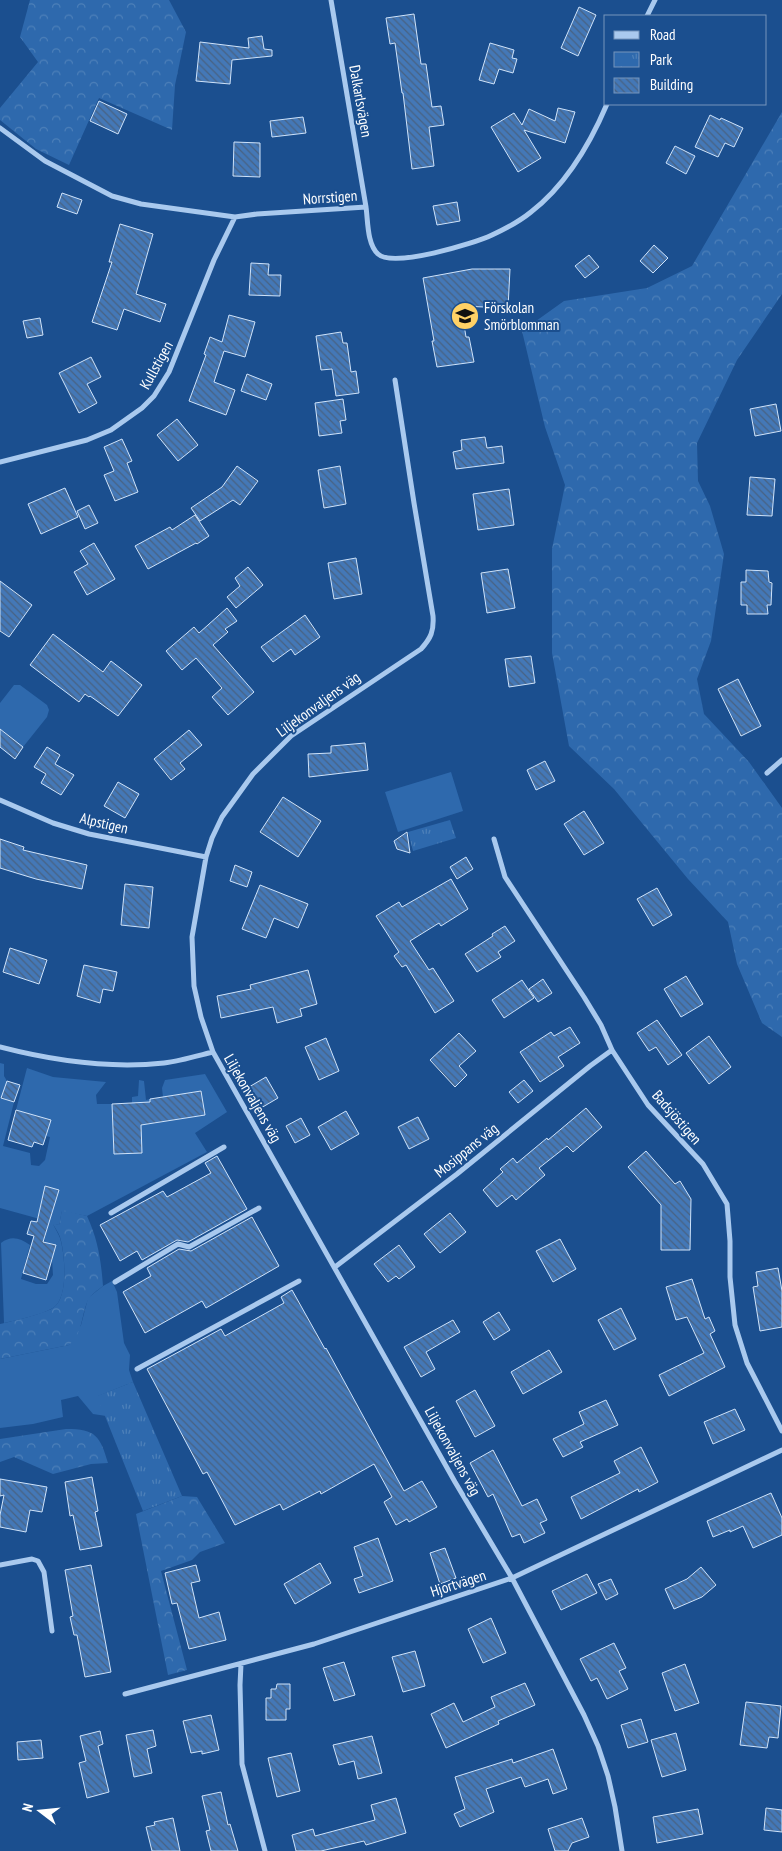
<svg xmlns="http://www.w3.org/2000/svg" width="782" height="1851" viewBox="0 0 782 1851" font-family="'PT Sans Narrow',sans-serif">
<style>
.grass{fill:#2e69ad}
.forest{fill:url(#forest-crowns)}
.park{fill:url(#park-tufts)}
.building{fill:url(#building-back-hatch);stroke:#cfe3fa}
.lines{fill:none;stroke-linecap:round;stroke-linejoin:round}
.minor{stroke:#a9c9ee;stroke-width:5}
.labels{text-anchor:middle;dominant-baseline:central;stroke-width:4;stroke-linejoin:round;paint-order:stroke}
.street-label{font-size:15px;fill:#fff;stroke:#1b4f8f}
.poi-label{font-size:15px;fill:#fff;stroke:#1b4f8f;text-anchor:start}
</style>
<defs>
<pattern id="forest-crowns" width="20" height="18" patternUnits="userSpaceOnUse" patternTransform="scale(1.25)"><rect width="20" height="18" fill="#2e69ad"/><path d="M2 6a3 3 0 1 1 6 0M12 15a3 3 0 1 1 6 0" fill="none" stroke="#4d80b9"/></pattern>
<pattern id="park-tufts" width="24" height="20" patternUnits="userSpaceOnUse" patternTransform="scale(1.25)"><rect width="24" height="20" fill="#2e69ad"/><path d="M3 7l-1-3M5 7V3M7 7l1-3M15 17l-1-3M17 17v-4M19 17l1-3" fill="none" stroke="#4d80b9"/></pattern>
<pattern id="building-back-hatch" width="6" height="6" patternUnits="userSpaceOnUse" patternTransform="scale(1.25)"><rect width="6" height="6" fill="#4478b7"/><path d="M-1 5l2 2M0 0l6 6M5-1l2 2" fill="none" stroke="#486282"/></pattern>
</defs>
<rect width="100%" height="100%" fill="#1b4f8f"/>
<!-- grass -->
<path class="grass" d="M 14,685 L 20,685 L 47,705 L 49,710 L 47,717 L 23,747 L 0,729 L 0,703 Z
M 451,772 L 463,811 L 398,832 L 385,792 Z
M 0,1063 L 4,1064 L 4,1076 L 7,1081 L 1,1098 L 14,1102 L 3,1146 L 30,1153 L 31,1165 L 39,1166 L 45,1160 L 50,1137 L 46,1136 L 50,1120 L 16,1110 L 27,1068 L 53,1077 L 106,1082 L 96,1095 L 97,1104 L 112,1104 L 114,1153 L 132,1103 L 132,1097 L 138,1096 L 139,1080 L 144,1081 L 146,1100 L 150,1099 L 153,1123 L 205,1115 L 201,1091 L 163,1097 L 162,1088 L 165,1080 L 205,1074 L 227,1112 L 195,1133 L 207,1152 L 87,1216 L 62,1211 L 59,1225 L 53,1224 C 55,1228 58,1233 60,1238 C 65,1254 69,1298 53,1308 C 41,1315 17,1320 4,1323 L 1,1243 C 11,1235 20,1238 30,1245 L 21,1279 L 36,1284 L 47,1284 L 53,1275 L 52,1260 L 56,1246 L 44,1242 L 48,1226 L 46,1225 L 47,1221 L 0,1208 Z
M 112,1281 L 117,1292 L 124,1343 L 130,1355 L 129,1370 L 133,1382 L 98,1396 L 106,1416 L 93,1414 L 78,1396 L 61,1400 L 63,1417 L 33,1424 L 0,1428 L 0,1359 L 69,1345 L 81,1325 L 88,1298 L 103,1286 Z"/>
<!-- forest -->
<path class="forest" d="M 30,0 L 169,0 L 186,32 L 175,85 L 172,130 L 99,98 L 69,165 L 36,149 L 0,120 L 0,108 L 38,62 L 20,37 Z
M 782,112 L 782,294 L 737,360 L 697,443 L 698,481 L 710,506 L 724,554 L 711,641 L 697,679 L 704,714 L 749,762 L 782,808 L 782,1037 L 762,1023 L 737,964 L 728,922 L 688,879 L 614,789 L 569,746 L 552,653 L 552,549 L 565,485 L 545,427 L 522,331 L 564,301 L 647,288 L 692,266 Z
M 62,1210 L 87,1216 C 98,1240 101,1260 103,1286 C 98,1290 90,1295 88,1300 C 81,1316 83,1333 69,1345 L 0,1359 L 0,1324 C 13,1321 43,1314 53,1308 C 69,1298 65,1253 60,1237 C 58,1232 55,1227 52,1223 L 59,1225 Z
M 66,1429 C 96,1429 100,1436 108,1463 L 91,1464 L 53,1474 L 14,1457 L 0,1462 L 0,1439 Z
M 182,1496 L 197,1497 L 225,1543 L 200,1552 L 192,1560 L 161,1571 L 187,1670 L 168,1675 L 136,1514 Z"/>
<!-- park -->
<path class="park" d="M 450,820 L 456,838 L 413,851 L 408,832 Z
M 133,1382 L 182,1496 L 143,1511 L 97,1396 Z"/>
<!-- building -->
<path class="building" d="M 579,7 L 596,15 L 578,56 L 561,48 Z
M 414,14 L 421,64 L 426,64 L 432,107 L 441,106 L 444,125 L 429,127 L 434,166 L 412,169 L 403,93 L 402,93 L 395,43 L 390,44 L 386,18 Z
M 262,36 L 264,49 L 272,50 L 272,56 L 232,60 L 230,84 L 196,81 L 200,42 L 249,48 L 248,38 Z
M 490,43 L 514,50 L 512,58 L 517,59 L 513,73 L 499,69 L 494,84 L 479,80 Z
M 99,101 L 127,114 L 118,134 L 90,121 Z
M 558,108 L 575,112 L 565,143 L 524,130 L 541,158 L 518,172 L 491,127 L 514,113 L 522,125 L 529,109 L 555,121 Z
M 710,115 L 720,120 L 721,118 L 743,128 L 734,147 L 725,143 L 718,157 L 695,147 Z
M 303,117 L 306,133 L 272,137 L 270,121 Z
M 234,142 L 260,143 L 260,177 L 233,176 Z
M 675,146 L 695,156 L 686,174 L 666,163 Z
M 62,193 L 82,200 L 77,214 L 57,207 Z
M 457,202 L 460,221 L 437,225 L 433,206 Z
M 120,224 L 153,234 L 136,294 L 166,304 L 160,322 L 124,309 L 117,330 L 92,322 L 112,262 L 109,262 Z
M 654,245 L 668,258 L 653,273 L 640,261 Z
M 589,255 L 599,267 L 585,278 L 575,266 Z
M 251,263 L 269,264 L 268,275 L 281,275 L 280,296 L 249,295 Z
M 472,269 L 510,269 L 508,308 L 461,306 L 466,337 L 469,337 L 474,362 L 437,367 L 432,341 L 434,341 L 423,278 Z
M 229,315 L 255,322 L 245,357 L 224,351 L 214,382 L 235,390 L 226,415 L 189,401 L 206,355 L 204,354 L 210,337 L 222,342 Z
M 40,318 L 43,335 L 27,338 L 23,321 Z
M 341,332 L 343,343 L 347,343 L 351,372 L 356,371 L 359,393 L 336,396 L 332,369 L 321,370 L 316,336 Z
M 91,357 L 101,377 L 87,384 L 97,403 L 79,413 L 59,373 Z
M 247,374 L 272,384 L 266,400 L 241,391 Z
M 343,399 L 346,420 L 340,421 L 342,433 L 319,436 L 315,403 Z
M 776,404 L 781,431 L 755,436 L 750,409 Z
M 177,419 L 198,445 L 178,461 L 157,435 Z
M 485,437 L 487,448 L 502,446 L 504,463 L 456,469 L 453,452 L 462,450 L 461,440 Z
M 122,439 L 132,461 L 127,463 L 138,492 L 115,501 L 104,475 L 114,471 L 104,447 Z
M 237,466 L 258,481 L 240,505 L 233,500 L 200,521 L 191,508 L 222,487 Z
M 340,466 L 346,504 L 324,508 L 318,470 Z
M 750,477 L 775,479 L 772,516 L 747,515 Z
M 65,488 L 78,517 L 41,534 L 28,504 Z
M 509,489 L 514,525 L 478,530 L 473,494 Z
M 89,505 L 98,523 L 85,529 L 77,511 Z
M 195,515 L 209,536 L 197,544 L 196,543 L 148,569 L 135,546 L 170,527 L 172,530 Z
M 94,543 L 115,579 L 87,595 L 74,572 L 88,564 L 80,551 Z
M 356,558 L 362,594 L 334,599 L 328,563 Z
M 248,567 L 263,585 L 236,608 L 227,597 L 240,586 L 235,578 Z
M 508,569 L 515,608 L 487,613 L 481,573 Z
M 746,570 L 768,571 L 769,582 L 772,583 L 771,605 L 767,605 L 768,614 L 747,614 L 747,605 L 741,605 L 741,582 L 746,582 Z
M 0,581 L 32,605 L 9,637 L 0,631 Z
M 227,608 L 237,621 L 225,629 L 228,632 L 213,645 L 254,692 L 228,715 L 212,697 L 222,688 L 196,658 L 182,670 L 166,651 L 194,627 L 199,633 Z
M 305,615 L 320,637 L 295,655 L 291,649 L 273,662 L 261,647 Z
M 53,634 L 103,672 L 111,661 L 142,685 L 118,716 L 90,696 L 89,697 L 85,694 L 79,702 L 30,665 Z
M 531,656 L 535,683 L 509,687 L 505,659 Z
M 738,679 L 761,726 L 741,736 L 718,689 Z
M 0,729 L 23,747 L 15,759 L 0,747 Z
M 189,730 L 202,745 L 180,763 L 185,769 L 171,780 L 154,759 Z
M 365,743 L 368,770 L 309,777 L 308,754 L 331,753 L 331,746 Z
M 47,747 L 60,755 L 55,764 L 74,775 L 61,795 L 41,783 L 46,774 L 34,767 Z
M 545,761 L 555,781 L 536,790 L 527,770 Z
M 118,782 L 139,794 L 125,818 L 104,806 Z
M 283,797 L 321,821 L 298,857 L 260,832 Z
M 584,811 L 604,843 L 584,855 L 564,824 Z
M 407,832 L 410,853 L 397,849 L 394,841 Z
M 0,839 L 24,847 L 23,850 L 87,865 L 82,889 L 36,879 L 0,868 Z
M 466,857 L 473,869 L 457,879 L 450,867 Z
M 235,865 L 252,872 L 247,887 L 230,881 Z
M 451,879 L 468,909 L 441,926 L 439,923 L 410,941 L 429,970 L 433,968 L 454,1001 L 435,1013 L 406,965 L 402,967 L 394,956 L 399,952 L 376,916 L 399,902 L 402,907 Z
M 125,884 L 153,887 L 149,928 L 121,925 Z
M 260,885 L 308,904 L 298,928 L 274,918 L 266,938 L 242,929 Z
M 657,888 L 672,915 L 653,926 L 637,899 Z
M 505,926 L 515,941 L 498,952 L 501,957 L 477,972 L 465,954 L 493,936 L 492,934 Z
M 10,948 L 47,960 L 39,984 L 3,972 Z
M 84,965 L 117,972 L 113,991 L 103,989 L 100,1003 L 77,996 Z
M 308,970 L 317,1004 L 300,1009 L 302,1016 L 277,1023 L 273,1007 L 221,1018 L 217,996 L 251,989 L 250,985 Z
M 686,976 L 703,1004 L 681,1017 L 664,989 Z
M 543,979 L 552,993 L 538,1002 L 529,989 Z
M 522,980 L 534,998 L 504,1018 L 492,1000 Z
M 657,1020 L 682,1055 L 668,1065 L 656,1047 L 649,1051 L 637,1033 Z
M 570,1027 L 580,1043 L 558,1057 L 564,1066 L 540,1082 L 520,1052 L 551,1032 L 554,1036 Z
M 459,1033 L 476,1051 L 459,1066 L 467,1075 L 455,1087 L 430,1060 Z
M 709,1036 L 731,1067 L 709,1084 L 686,1053 Z
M 326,1038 L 339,1071 L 319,1080 L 305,1047 Z
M 266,1077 L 278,1098 L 261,1108 L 249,1087 Z
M 524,1080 L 533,1091 L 518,1103 L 509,1092 Z
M 7,1081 L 20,1085 L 14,1102 L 1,1098 Z
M 201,1091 L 205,1115 L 141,1125 L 142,1153 L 114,1154 L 112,1104 L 150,1102 L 150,1099 Z
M 586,1108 L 602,1127 L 573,1152 L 567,1146 L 539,1168 L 545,1175 L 516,1200 L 512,1195 L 497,1207 L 483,1190 L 503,1172 L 500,1169 L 513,1158 L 517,1163 L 547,1138 L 548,1140 Z
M 16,1110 L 51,1120 L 43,1145 L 34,1142 L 32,1147 L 8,1140 Z
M 346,1111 L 359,1134 L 331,1150 L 318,1127 Z
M 418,1117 L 429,1139 L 409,1149 L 398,1127 Z
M 301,1118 L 310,1135 L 295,1143 L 286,1126 Z
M 646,1151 L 675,1184 L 680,1181 L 691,1199 L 690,1250 L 661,1250 L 661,1205 L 628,1167 Z
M 217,1156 L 247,1209 L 188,1242 L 177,1240 L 142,1260 L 137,1251 L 120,1261 L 100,1225 L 163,1191 L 167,1197 L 211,1173 L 205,1163 Z
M 45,1186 L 59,1190 L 43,1242 L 56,1245 L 46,1280 L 23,1273 L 34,1236 L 27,1234 L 31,1221 L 37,1222 Z
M 450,1213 L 466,1232 L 440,1253 L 424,1234 Z
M 252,1217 L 279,1266 L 206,1308 L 202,1301 L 145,1333 L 123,1292 L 151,1276 L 147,1268 L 179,1249 L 191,1251 Z
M 560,1239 L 576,1269 L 553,1282 L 536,1251 Z
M 399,1245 L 415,1267 L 399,1279 L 396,1276 L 388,1282 L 374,1264 Z
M 778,1268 L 782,1291 L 782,1327 L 760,1331 L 753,1287 L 758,1286 L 756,1272 Z
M 692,1279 L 705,1319 L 709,1317 L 715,1331 L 710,1334 L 725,1367 L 669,1396 L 659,1375 L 704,1353 L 687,1317 L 676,1320 L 666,1287 Z
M 292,1290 L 325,1349 L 326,1348 L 404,1491 L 422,1481 L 437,1507 L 409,1522 L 407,1519 L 396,1525 L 384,1502 L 392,1497 L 374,1464 L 321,1494 L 320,1491 L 283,1510 L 280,1504 L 235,1525 L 207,1472 L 203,1474 L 147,1369 L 221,1329 L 225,1336 L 284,1303 L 281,1297 Z
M 621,1308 L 636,1339 L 614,1350 L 598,1320 Z
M 499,1312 L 510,1330 L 494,1340 L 483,1322 Z
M 453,1320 L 460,1332 L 426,1352 L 435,1369 L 421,1377 L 404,1347 Z
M 549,1350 L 562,1372 L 523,1394 L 511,1372 Z
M 475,1390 L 495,1426 L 475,1437 L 456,1401 Z
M 606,1400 L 618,1425 L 580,1442 L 583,1447 L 563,1457 L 553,1439 L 584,1424 L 579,1412 Z
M 735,1409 L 745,1430 L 713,1444 L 704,1422 Z
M 641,1447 L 658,1482 L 639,1492 L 638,1489 L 581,1519 L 571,1497 L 620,1473 L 614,1461 Z
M 493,1450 L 522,1506 L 537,1499 L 547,1520 L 540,1523 L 545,1533 L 524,1543 L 520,1534 L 512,1537 L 493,1494 L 488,1497 L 470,1463 Z
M 92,1477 L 98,1511 L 95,1512 L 102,1546 L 80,1550 L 73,1515 L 70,1516 L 65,1482 Z
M 0,1479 L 47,1487 L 42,1512 L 30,1510 L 26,1532 L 0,1527 L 0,1515 L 4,1495 L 0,1496 Z
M 771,1493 L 782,1518 L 782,1535 L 753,1548 L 743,1526 L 730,1532 L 730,1530 L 713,1537 L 707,1521 Z
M 378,1538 L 393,1581 L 359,1593 L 354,1579 L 363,1576 L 354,1547 Z
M 445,1548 L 456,1578 L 440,1584 L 430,1553 Z
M 320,1563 L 331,1583 L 295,1604 L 284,1584 Z
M 91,1565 L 111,1672 L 85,1677 L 77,1635 L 74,1635 L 70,1617 L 73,1616 L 65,1570 Z
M 196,1565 L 200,1581 L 191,1583 L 199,1618 L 219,1612 L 226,1640 L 189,1649 L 177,1603 L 172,1604 L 165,1573 Z
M 701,1567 L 716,1585 L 702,1597 L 674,1609 L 665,1589 L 687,1579 Z
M 587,1574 L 597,1593 L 561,1610 L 552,1591 Z
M 611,1579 L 618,1594 L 606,1600 L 598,1584 Z
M 491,1618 L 506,1653 L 483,1663 L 468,1629 Z
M 614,1643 L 626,1668 L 619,1671 L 628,1689 L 607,1699 L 597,1678 L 591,1681 L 580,1659 Z
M 415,1651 L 425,1686 L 403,1692 L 392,1657 Z
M 344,1662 L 355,1695 L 334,1701 L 323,1668 Z
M 685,1664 L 699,1703 L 675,1711 L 662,1673 Z
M 525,1683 L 535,1705 L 498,1721 L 499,1724 L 446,1748 L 431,1714 L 454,1703 L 463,1722 L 495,1707 L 491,1697 Z
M 277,1684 L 290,1684 L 290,1709 L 286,1709 L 286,1720 L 266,1720 L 266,1698 L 271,1698 L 271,1689 L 276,1689 Z
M 746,1702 L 781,1706 L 778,1738 L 769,1737 L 767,1748 L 740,1745 Z
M 211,1715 L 219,1750 L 202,1754 L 202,1751 L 191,1753 L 183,1721 Z
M 641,1719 L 648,1742 L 628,1748 L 621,1725 Z
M 153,1730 L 156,1746 L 147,1749 L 152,1773 L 134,1777 L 126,1735 Z
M 100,1731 L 103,1744 L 98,1746 L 109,1792 L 87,1798 L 79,1763 L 86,1761 L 80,1736 Z
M 676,1733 L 686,1770 L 662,1777 L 651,1740 Z
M 372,1736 L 382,1773 L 358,1779 L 354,1761 L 339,1765 L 333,1745 Z
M 41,1740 L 43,1758 L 18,1760 L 17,1742 Z
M 553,1749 L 567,1789 L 553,1794 L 548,1779 L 525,1787 L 521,1777 L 486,1789 L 494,1812 L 460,1827 L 454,1814 L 465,1809 L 455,1777 L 512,1759 L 513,1763 Z
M 291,1753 L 300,1791 L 277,1797 L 268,1758 Z
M 221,1792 L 228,1825 L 230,1824 L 238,1851 L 211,1851 L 206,1831 L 210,1830 L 202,1796 Z
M 396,1798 L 406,1833 L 366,1845 L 364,1841 L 321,1851 L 296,1851 L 292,1835 L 313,1829 L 315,1836 L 375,1820 L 371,1805 Z
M 766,1808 L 782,1810 L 782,1832 L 764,1830 Z
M 698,1809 L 703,1834 L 657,1843 L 653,1817 Z
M 173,1818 L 180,1851 L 152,1851 L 146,1827 L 155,1825 L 154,1822 Z
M 582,1818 L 589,1837 L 572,1843 L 568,1851 L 555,1851 L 548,1829 Z"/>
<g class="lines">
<!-- minor -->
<path class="minor" d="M 331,0 L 366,207
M 647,16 L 655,0
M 0,128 L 45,161 L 112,196 L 141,204 L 235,217 L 257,214 L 366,207 C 368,221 367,244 378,254 C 393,268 473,244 492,235 C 505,229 520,221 531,212 C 566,185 590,144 607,104
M 395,380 L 414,503 L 433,616 C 434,631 431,638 421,649 L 291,736 L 253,774 L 222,817 L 212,838 L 206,857 L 192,937 L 194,986 L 201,1017 L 213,1052 L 455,1482 L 512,1578 L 584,1715 L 598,1746 L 608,1776 L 615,1807 L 622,1851
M 0,462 L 87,440 L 111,430 L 142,408 L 154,396 L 169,372 L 214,260 L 235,217
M 767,773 L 782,760
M 0,800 L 53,823 L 89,834 L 206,857
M 494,839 L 505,877 L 584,997 L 601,1025 L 612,1050 L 648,1105 L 703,1164 L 727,1204 L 730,1241 L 730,1277 L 735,1325 L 747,1363 L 782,1431
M 0,1047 C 54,1061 108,1069 164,1063 C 180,1061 197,1056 213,1052
M 111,1213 L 224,1147
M 335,1267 L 457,1174 L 590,1066 L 612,1050
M 115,1282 L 178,1244 L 189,1247 L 259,1208
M 137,1369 L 299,1281
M 0,1565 L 32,1559 L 38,1561 L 44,1572 L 52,1631
M 241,1664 L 240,1685 L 242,1764 L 265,1851
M 125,1694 L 314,1644 L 512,1578 L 782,1450"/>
</g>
<!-- icons -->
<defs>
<symbol id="school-disc" viewBox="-11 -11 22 22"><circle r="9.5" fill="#ffd166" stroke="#1b4f8f"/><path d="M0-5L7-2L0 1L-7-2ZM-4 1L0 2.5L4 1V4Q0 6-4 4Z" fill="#111"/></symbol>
</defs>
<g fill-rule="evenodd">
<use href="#school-disc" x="449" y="300" width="32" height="32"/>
</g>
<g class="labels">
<!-- street labels -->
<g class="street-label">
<text transform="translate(361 101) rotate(80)">Dalkarlsvägen</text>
<text transform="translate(330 197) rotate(-4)">Norrstigen</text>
<text transform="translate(156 365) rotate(-61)">Kullstigen</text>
<text transform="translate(318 704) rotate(-36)">Liljekonvaljens väg</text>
<text transform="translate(104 823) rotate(13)">Alpstigen</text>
<text transform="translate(253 1098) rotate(60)">Liljekonvaljens väg</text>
<text transform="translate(677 1117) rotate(49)">Badsjöstigen</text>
<text transform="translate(466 1150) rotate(-39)">Mosippans väg</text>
<text transform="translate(453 1451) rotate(61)">Liljekonvaljens väg</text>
<text transform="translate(458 1583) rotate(-18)">Hjortvägen</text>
</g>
<!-- poi labels -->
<g class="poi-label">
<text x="484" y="307">Förskolan<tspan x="484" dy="17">Smörblomman</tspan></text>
</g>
</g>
<!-- legend -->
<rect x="604" y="15" width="162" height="90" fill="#1b4f8f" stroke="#7695bc"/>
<rect x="614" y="31" width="25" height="8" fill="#a9c9ee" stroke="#7695bc"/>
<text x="650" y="40" font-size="15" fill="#ffffff">Road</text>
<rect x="614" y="52" width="25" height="15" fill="url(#park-tufts)" stroke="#7695bc"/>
<text x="650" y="65" font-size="15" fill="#ffffff">Park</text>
<rect x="614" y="78" width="25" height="15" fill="url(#building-back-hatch)" stroke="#7695bc"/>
<text x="650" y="90" font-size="15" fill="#ffffff">Building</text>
<!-- north arrow -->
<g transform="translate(40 1811) rotate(286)" stroke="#1b4f8f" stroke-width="4" paint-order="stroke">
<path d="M0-4L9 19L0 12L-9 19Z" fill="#ffffff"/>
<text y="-8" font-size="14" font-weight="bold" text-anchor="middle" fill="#ffffff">N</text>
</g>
</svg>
